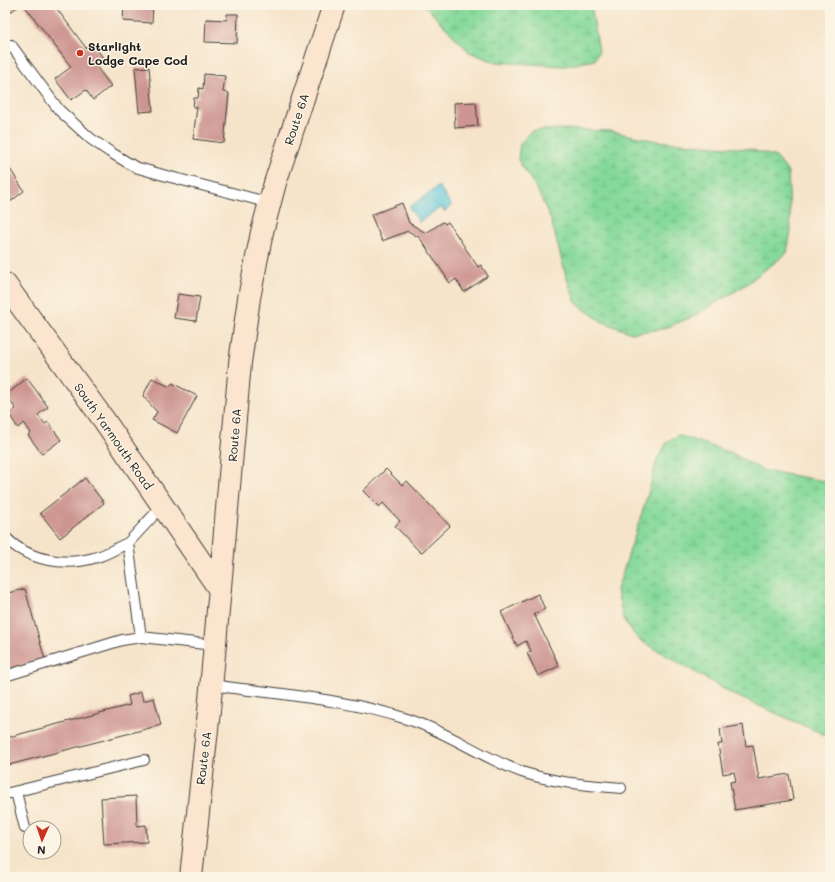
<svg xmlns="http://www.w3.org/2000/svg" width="835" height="882" viewBox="0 0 835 882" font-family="Mali,sans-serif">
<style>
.wetland{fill:url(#wetland-marsh);stroke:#507a5b}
.water{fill:#5dc5d9;stroke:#3c707a}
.building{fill:#cd9591}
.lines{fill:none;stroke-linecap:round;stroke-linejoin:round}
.service-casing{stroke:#3d3a36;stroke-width:12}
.secondary-casing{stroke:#3d3a36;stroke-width:24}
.service{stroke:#fff;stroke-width:10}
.secondary{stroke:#fce5cf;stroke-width:22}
.poi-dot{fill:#c8321e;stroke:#fcf5e5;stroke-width:1.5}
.labels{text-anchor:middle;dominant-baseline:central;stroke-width:3;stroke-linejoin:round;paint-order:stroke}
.poi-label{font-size:12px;font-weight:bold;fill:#1c1c1c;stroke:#fcf5e5;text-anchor:start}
.street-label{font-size:12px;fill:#1c1c1c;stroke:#fcf5e5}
</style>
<defs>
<pattern id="wetland-marsh" width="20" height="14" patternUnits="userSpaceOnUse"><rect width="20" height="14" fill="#85d99a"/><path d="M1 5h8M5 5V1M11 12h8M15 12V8" fill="none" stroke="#72ba84"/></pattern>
</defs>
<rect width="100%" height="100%" fill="#fcf5e5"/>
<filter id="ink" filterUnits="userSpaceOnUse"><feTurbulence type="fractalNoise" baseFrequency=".025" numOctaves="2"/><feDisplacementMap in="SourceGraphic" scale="8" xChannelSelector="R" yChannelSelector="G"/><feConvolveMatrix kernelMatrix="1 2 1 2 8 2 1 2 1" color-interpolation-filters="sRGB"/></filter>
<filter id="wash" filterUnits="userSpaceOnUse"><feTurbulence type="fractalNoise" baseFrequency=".012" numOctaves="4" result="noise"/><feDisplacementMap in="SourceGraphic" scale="16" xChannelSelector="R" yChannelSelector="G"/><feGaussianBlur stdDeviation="0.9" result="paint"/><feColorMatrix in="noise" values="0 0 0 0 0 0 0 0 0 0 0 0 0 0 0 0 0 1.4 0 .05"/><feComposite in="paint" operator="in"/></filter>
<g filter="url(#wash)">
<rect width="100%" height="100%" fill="#f6e4ca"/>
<!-- wetland -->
<path class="wetland" d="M 424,5 L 591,5 L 599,51 L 595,60 L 565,66 L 495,62 L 469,52 Z
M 560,129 L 610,131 L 657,141 L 749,149 L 776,157 L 788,172 L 791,231 L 787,253 L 744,286 L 694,316 L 663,329 L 631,333 L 601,321 L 576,303 L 566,276 L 551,220 L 538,191 L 518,160 L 520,144 L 531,131 Z
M 678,435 L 732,453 L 762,470 L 830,482 L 830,737 L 734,695 L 638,639 L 623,619 L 617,590 L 648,494 L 657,459 L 668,441 Z"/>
<!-- water -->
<path class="water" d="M 439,186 L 452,206 L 444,211 L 441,207 L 419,222 L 409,207 Z"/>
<g id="blocks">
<!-- building -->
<path class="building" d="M 5,5 L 20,5 L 5,16 Z
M 24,5 L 54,5 L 86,48 L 92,43 L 104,59 L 96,66 L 111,86 L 93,100 L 86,90 L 71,100 L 55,79 L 71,67 Z
M 124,5 L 153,5 L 152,23 L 123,21 Z
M 227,14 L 238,14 L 237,43 L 205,42 L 206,19 L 227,20 Z
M 149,67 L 153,111 L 139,112 L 135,68 Z
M 204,74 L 225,76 L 223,92 L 229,93 L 224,143 L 193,139 L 197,107 L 193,107 L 194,98 L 198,98 L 199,88 L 203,89 Z
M 476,102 L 478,126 L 455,128 L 454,103 Z
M 5,161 L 24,191 L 5,206 Z
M 402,203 L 409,223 L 426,233 L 443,222 L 445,224 L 448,222 L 478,267 L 481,265 L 488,276 L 464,292 L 456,279 L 450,283 L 420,238 L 408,231 L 382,241 L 371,215 Z
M 178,294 L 200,297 L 196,321 L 174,318 Z
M 27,378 L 48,407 L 38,415 L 45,424 L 48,422 L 61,440 L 42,454 L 28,435 L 31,433 L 24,423 L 18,428 L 9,414 L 16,409 L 6,395 Z
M 152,378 L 170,387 L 172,383 L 197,396 L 177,433 L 152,420 L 157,412 L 143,396 Z
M 386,469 L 402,485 L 407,481 L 450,526 L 421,553 L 395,526 L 400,521 L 383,503 L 379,507 L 363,491 Z
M 85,478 L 104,503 L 60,538 L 40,513 Z
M 25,589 L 46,663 L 27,664 L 5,670 L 5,598 L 9,597 L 8,593 Z
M 538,594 L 545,609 L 534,614 L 559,666 L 538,676 L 527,653 L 531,651 L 526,641 L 517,646 L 501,612 Z
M 141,692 L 143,701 L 154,698 L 161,725 L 5,766 L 5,738 L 130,705 L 128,696 Z
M 743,725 L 746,746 L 753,745 L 759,779 L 789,774 L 793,800 L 735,810 L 730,782 L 736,781 L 734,772 L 723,774 L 718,744 L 722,744 L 720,729 Z
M 136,796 L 137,826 L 146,825 L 147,842 L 104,844 L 101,798 Z"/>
</g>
</g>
<g filter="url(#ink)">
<use href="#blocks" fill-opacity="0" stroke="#3d3a36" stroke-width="1"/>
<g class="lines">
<defs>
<path id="service" d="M 5,49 L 11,45 L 59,110 L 91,139 L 110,152 L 135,167 L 163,175 L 270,203
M 163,505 L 128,543 L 141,637 L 214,645
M 5,537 C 28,561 66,567 97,557 C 108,554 118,547 128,543
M 5,676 L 122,640 L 141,637
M 211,685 C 275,694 349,699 410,720 C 451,733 485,760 525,773 C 556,783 589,785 621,788
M 16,792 L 25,828
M 5,794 L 144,760"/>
<path id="secondary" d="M 5,284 L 104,420 L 220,590
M 191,877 L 209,711 L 240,363 L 249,298 L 262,232 L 275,183 L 334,5"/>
</defs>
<!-- service casing -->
<use href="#service" class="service-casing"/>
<!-- secondary casing -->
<use href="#secondary" class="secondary-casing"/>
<!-- service -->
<use href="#service" class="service"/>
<!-- secondary -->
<use href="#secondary" class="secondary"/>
</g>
</g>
<!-- markers -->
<circle class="poi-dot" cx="80" cy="53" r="4"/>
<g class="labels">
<!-- poi labels -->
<g class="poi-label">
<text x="88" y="46">Starlight<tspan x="88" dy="14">Lodge Cape Cod</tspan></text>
</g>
<!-- street labels -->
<g class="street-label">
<text transform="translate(296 119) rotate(-72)">Route 6A</text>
<text transform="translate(234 435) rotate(-85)">Route 6A</text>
<text transform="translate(114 436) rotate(55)">South Yarmouth Road</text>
<text transform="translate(203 758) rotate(-83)">Route 6A</text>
</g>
</g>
<!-- margin -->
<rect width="835" height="882" fill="none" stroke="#fcf5e5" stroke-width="20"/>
<!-- north arrow -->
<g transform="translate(42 840) rotate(183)"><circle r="19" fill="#fcf5e5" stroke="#a29e95"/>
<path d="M0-3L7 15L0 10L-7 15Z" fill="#c8321e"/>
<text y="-6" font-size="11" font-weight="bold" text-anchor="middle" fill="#1c1c1c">N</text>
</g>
</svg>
